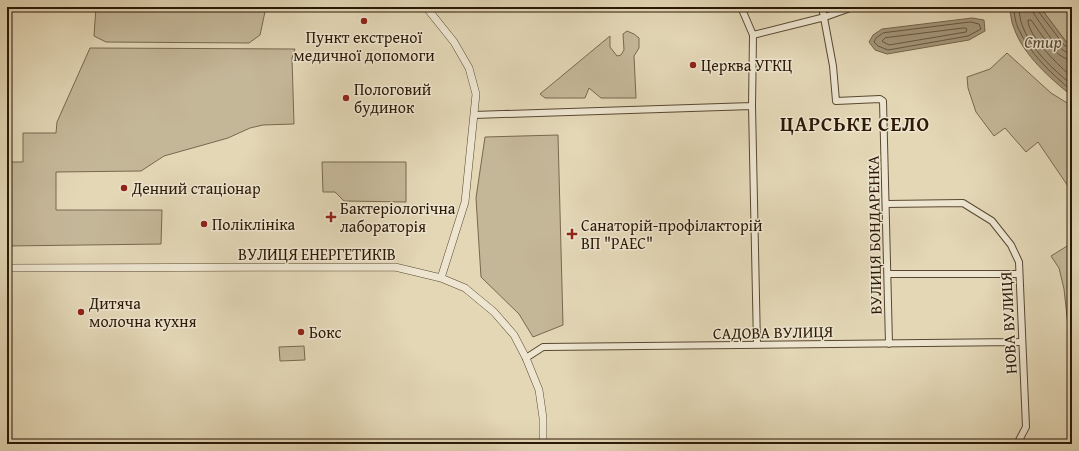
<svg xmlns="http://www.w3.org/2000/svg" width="1079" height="451" viewBox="0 0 1079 451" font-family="'Gentium Book Plus',serif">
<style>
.green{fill:#c4b798;stroke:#78684e}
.water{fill:#a4967a;stroke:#74644b}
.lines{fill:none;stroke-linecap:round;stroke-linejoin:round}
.shore{stroke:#685740;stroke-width:1}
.minor-casing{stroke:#594831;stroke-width:8}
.tertiary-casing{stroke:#594831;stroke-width:8}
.minor{stroke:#ede5d0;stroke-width:6}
.tertiary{stroke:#ede5d0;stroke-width:7}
.poi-dot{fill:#8f2418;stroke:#ede5d0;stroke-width:1.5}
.labels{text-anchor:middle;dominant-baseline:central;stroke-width:3;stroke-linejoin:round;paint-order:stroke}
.poi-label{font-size:16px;fill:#2b1805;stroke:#ede5d0;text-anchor:start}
.street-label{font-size:16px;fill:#2b1805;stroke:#ede5d0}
.water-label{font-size:17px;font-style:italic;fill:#5b4a34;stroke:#ede5d0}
.district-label{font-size:20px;font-weight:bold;letter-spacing:1px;fill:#2b1805;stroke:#ede5d0}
</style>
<rect width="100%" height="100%" fill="#e3d7b6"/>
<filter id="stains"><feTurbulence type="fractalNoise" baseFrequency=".005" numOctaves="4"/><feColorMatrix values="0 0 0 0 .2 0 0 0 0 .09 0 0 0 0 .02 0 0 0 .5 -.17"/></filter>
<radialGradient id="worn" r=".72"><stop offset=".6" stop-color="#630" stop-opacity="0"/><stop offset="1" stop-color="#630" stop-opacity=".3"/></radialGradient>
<!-- green -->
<path class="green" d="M 96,7 L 266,7 L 260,35 L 249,43 L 106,42 L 94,36 Z
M 1040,7 L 1072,7 L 1072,46 L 1067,43 Z
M 627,31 L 634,34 L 639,38 L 639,48 L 634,56 L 636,98 L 601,98 L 589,88 L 585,98 L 545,98 L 540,94 L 610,36 L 610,47 L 617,56 L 621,55 L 624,50 L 623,34 Z
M 90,48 L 295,49 L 292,58 L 294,124 L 263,125 L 250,128 L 228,138 L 164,156 L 141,171 L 56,172 L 56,210 L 162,210 L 161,244 L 7,246 L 7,162 L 23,162 L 23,133 L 56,133 L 57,122 Z
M 1007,53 L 1051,93 L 1072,106 L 1072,192 L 1038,142 L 1026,152 L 1005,128 L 994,136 L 976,112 L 968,88 L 967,77 L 990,69 Z
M 558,135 L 563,325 L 533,337 L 519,314 L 481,277 L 476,198 L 485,137 Z
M 322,162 L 406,162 L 406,202 L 344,201 L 335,192 L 323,192 Z
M 1072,243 L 1072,326 L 1068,326 L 1064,289 L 1059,268 L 1051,256 Z
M 304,346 L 305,360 L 280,361 L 279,347 Z"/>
<!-- water -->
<path class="water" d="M 1009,7 L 1040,7 L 1067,43 L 1072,46 L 1072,96 C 1051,79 1023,55 1014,28 C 1011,22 1011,14 1009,7 Z
M 972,18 L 984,20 L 985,31 L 969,40 L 887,54 L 875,50 L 869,42 L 873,35 L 882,29 Z"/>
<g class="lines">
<!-- shore -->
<path class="shore" d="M 1013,7 C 1015,14 1015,22 1018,28 C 1030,54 1051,73 1072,91
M 1018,7 C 1020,13 1020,20 1022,25 C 1031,50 1053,69 1072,85
M 1032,7 L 1034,14 C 1042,25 1058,53 1072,54
M 1038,7 L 1038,11 L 1064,45 L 1072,49
M 971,22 L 979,24 L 981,29 L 968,36 L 888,50 L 878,46 L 874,42 L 876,38 L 883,33 Z
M 965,28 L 967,29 L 966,32 L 889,45 L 882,41 L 885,38 Z
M 1072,60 C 1055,59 1041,33 1031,20 L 1028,20 C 1027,35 1060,67 1072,77"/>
<defs>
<path id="minor" d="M 741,7 L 753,35 L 752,106 L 757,345
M 822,7 L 833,66 L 836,101 L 880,99 L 883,101 L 889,344
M 753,35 L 825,17 L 853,7
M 474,115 L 752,106
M 886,204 L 963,203 L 992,221 L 1011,245 L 1019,262 L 1026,427 L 1017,444
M 888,274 L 1019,274
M 526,358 L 543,347 L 1022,342"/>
<path id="tertiary" d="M 426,7 L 454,42 L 469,68 L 476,94 L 465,202 L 441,278
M 7,268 L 395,267 L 441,278 L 465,288 L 494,312 L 514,335 L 526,358 L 539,390 L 543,418 L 543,444"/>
</defs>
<!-- minor casing -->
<use href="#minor" class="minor-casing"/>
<!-- tertiary casing -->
<use href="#tertiary" class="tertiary-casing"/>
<!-- minor -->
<use href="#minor" class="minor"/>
<!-- tertiary -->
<use href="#tertiary" class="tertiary"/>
</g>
<!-- markers -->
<g class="poi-dot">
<circle cx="364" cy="21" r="4"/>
<circle cx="693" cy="65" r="4"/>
<circle cx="346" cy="98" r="4"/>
<circle cx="124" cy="188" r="4"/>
<path d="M329 211h4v4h4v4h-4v4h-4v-4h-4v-4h4z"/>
<circle cx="204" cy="224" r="4"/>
<path d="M570 228h4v4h4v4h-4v4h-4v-4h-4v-4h4z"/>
<circle cx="81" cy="312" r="4"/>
<circle cx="301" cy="332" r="4"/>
</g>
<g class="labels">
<!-- poi labels -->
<g class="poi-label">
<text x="364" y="37" text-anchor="middle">Пункт екстреної<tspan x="364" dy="18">медичної допомоги</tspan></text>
<text x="701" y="65">Церква УГКЦ</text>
<text x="354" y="89">Пологовий<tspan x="354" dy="18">будинок</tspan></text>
<text x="132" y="188">Денний стаціонар</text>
<text x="340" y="208">Бактеріологічна<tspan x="340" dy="18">лабораторія</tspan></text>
<text x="212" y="224">Поліклініка</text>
<text x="581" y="225">Санаторій-профілакторій<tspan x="581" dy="18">ВП "РАЕС"</tspan></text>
<text x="89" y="303">Дитяча<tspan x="89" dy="18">молочна кухня</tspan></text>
<text x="309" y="332">Бокс</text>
</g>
<!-- street labels -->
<g class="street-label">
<text transform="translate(874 235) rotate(-91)">ВУЛИЦЯ БОНДАРЕНКА</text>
<text x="317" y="254">ВУЛИЦЯ ЕНЕРГЕТИКІВ</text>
<text transform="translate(1008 323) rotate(-93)">НОВА ВУЛИЦЯ</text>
<text transform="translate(773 332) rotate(-1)">САДОВА ВУЛИЦЯ</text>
</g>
<!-- water labels -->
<g class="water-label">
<text x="1043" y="41">Стир</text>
</g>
<!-- district labels -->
<g class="district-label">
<text x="855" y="123">ЦАРСЬКЕ СЕЛО</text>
</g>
</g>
<!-- margin -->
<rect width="1079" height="451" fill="none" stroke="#e3d7b6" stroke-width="24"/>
<rect x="8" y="8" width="1063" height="435" fill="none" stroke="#2b1805" stroke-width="2"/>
<rect x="12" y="12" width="1055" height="427" fill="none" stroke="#2b1805"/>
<rect width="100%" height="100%" filter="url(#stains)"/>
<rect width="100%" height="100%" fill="url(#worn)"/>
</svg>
